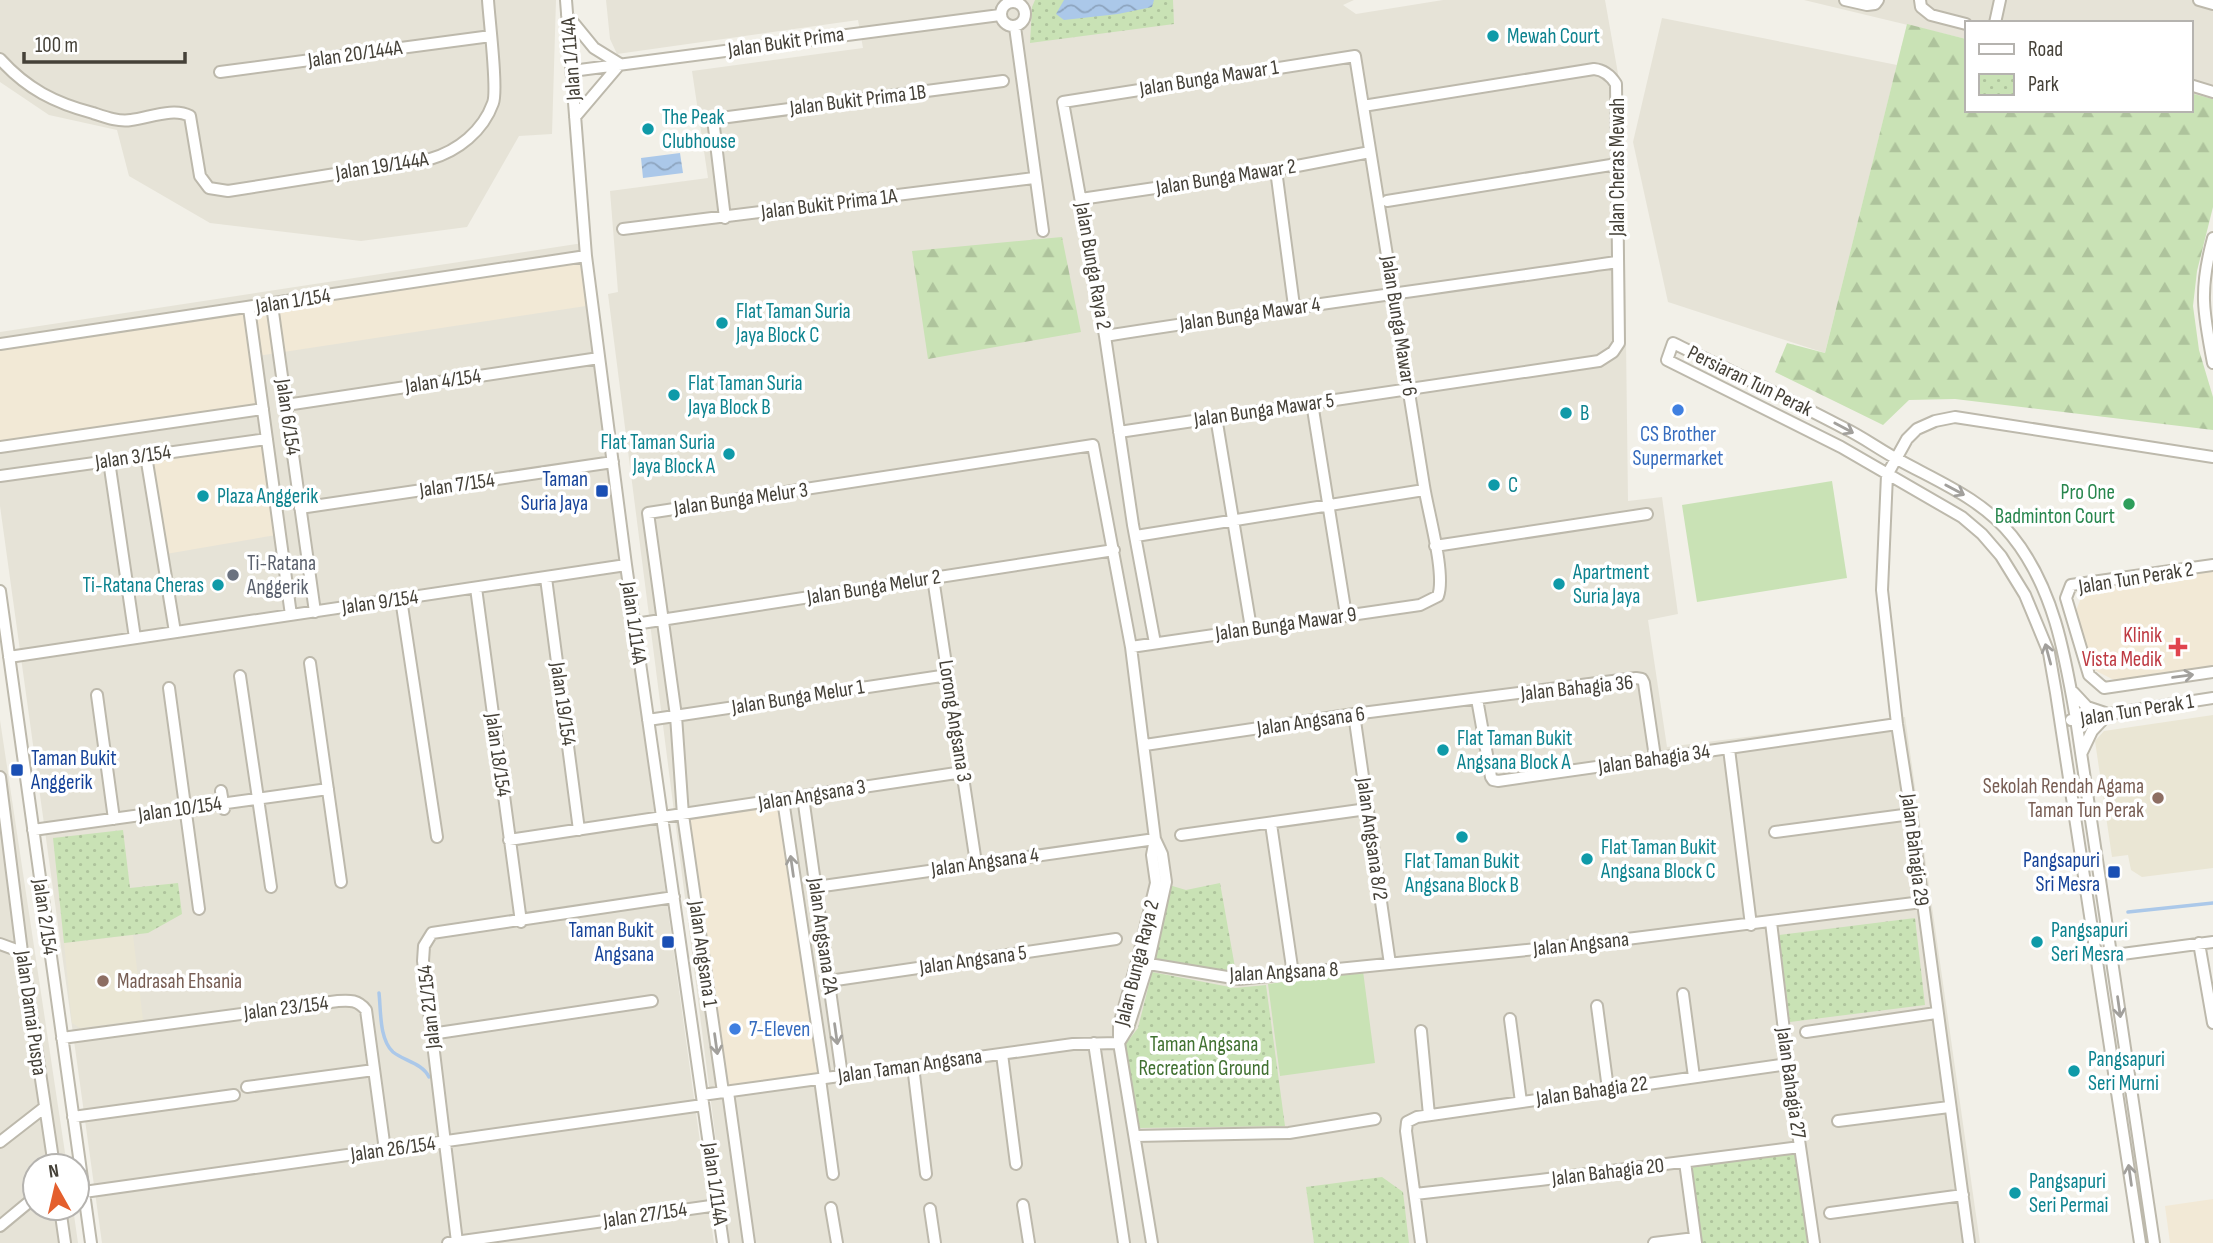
<svg xmlns="http://www.w3.org/2000/svg" width="2213" height="1243" viewBox="0 0 2213 1243" font-family="'Sofia Sans Condensed',sans-serif">
<style>
.residential{fill:#e6e3d7}
.commercial{fill:#f2e9d6}
.education{fill:#eae6d4}
.grass{fill:#c9e2b5}
.forest{fill:url(#forest-firs)}
.park{fill:url(#park-dots)}
.water{fill:url(#water-waves)}
.lines{fill:none;stroke-linecap:round;stroke-linejoin:round}
.stream{stroke:#abc8e9;stroke-width:3.5}
.minor-casing{stroke:#bdb9ac;stroke-width:14}
.minor{stroke:#fff;stroke-width:10}
.oneway{stroke:#a2a09c}
.culture-dot{fill:#0f9aa8;stroke:#fff;stroke-width:2.5}
.shop-dot{fill:#3f7fe0;stroke:#fff;stroke-width:2.5}
.transit-dot{fill:#1a4fb4;stroke:#fff;stroke-width:2.5}
.leisure-dot{fill:#2e9e5b;stroke:#fff;stroke-width:2.5}
.worship-dot{fill:#6b7280;stroke:#fff;stroke-width:2.5}
.health-dot{fill:#e0444e;stroke:#fff;stroke-width:2.5}
.education-dot{fill:#8d6e63;stroke:#fff;stroke-width:2.5}
.labels{text-anchor:middle;dominant-baseline:central;stroke-width:7;stroke-linejoin:round;paint-order:stroke}
.culture-label{font-size:21px;fill:#0d838f;stroke:#fff;text-anchor:start}
.street-label{font-size:21px;fill:#454138;stroke:#fff}
.shop-label{font-size:21px;fill:#366cbe;stroke:#fff}
.transit-label{font-size:21px;fill:#164399;stroke:#fff;text-anchor:end}
.leisure-label{font-size:21px;fill:#27864d;stroke:#fff;text-anchor:end}
.worship-label{font-size:21px;fill:#5b616d;stroke:#fff;text-anchor:start}
.health-label{font-size:21px;fill:#be3a42;stroke:#fff;text-anchor:end}
.education-label{font-size:21px;fill:#785e54;stroke:#fff;text-anchor:end}
.park-label{font-size:21px;fill:#417131;stroke:#fff}
</style>
<defs>
<pattern id="forest-firs" width="22" height="20" patternUnits="userSpaceOnUse" patternTransform="scale(1.75)"><rect width="22" height="20" fill="#c9e2b5"/><path d="M5 1l3.5 6h-7zM16 11l3.5 6h-7z" fill="#aec39c"/></pattern>
<pattern id="park-dots" width="8" height="8" patternUnits="userSpaceOnUse" patternTransform="scale(1.75)"><rect width="8" height="8" fill="#c9e2b5"/><path d="M2 2h.1M6 6h.1" fill="none" stroke="#aec39c" stroke-width="1.8" stroke-linecap="round"/></pattern>
<pattern id="water-waves" width="16" height="10" patternUnits="userSpaceOnUse" patternTransform="scale(1.75)"><rect width="16" height="10" fill="#abc8e9"/><path d="M0 5q4-4 8 0t8 0" fill="none" stroke="#8da4be"/></pattern>
</defs>
<rect width="100%" height="100%" fill="#f2f0e8"/>
<!-- residential -->
<path class="residential" d="M 0,0 L 556,0 L 552,134 L 519,136 L 467,227 L 361,241 L 210,223 L 129,176 L 117,130 L 49,115 L 0,82 Z
M 606,0 L 1354,0 L 1343,5 L 1356,14 L 1443,0 L 1605,0 L 1623,102 L 1628,501 L 1662,497 L 1678,614 L 1648,620 L 1667,747 L 1905,717 L 1980,1243 L 729,1243 L 608,294 L 618,292 L 610,191 L 708,178 L 692,71 L 863,48 L 858,20 L 617,54 L 610,39 Z
M 1804,0 L 2213,0 L 2213,99 L 2190,93 L 2190,23 L 1966,23 L 1966,39 Z
M 1662,18 L 1897,65 L 1825,353 L 1668,302 L 1633,142 Z
M 583,243 L 618,548 L 714,1243 L 102,1243 L 0,506 L 0,332 Z
M 0,720 L 67,1166 L 35,1166 L 35,1208 L 73,1208 L 78,1243 L 0,1243 Z"/>
<!-- commercial -->
<path class="commercial" d="M 580,261 L 586,306 L 251,357 L 259,408 L 0,443 L 0,348 Z
M 263,443 L 276,535 L 166,554 L 151,459 Z
M 2213,569 L 2213,668 L 2118,682 L 2092,669 L 2075,613 L 2086,586 Z
M 779,805 L 820,1074 L 726,1089 L 688,819 Z
M 2213,1199 L 2213,1243 L 2170,1243 L 2165,1206 Z"/>
<!-- education -->
<path class="education" d="M 2213,715 L 2213,868 L 2142,877 L 2131,870 L 2128,855 L 2112,857 L 2095,741 L 2104,731 Z
M 133,935 L 143,1020 L 80,1028 L 72,1023 L 64,943 Z"/>
<!-- grass -->
<path class="grass" d="M 1832,481 L 1847,578 L 1697,602 L 1682,505 Z
M 1363,971 L 1375,1063 L 1280,1076 L 1268,984 Z"/>
<!-- forest -->
<path class="forest" d="M 1907,24 L 1966,39 L 1966,110 L 2190,110 L 2190,93 L 2213,99 L 2213,207 L 2197,271 L 2193,306 L 2199,350 L 2213,397 L 2213,430 L 1955,399 L 1909,400 L 1883,425 L 1775,372 L 1787,343 L 1825,353 Z
M 1062,237 L 1081,332 L 928,359 L 912,251 Z"/>
<!-- park -->
<path class="park" d="M 1035,0 L 1173,0 L 1174,24 L 1030,43 L 1032,7 Z
M 123,830 L 130,888 L 178,883 L 182,914 L 148,933 L 64,943 L 53,838 Z
M 1220,883 L 1236,973 L 1153,960 L 1169,885 L 1186,890 Z
M 1915,918 L 1925,1005 L 1790,1022 L 1779,935 Z
M 1152,972 L 1235,988 L 1266,985 L 1285,1126 L 1137,1128 L 1124,1046 L 1138,1028 Z
M 1794,1149 L 1808,1243 L 1701,1243 L 1690,1162 Z
M 1382,1177 L 1403,1192 L 1409,1243 L 1314,1243 L 1306,1187 Z"/>
<!-- water -->
<path class="water" d="M 1064,0 L 1154,0 L 1152,7 L 1118,14 L 1064,20 L 1056,14 Z
M 680,153 L 683,173 L 643,178 L 641,158 Z"/>
<g class="lines">
<!-- stream -->
<path class="stream" d="M 2128,912 L 2213,903
M 379,993 C 381,1010 379,1039 393,1052 C 404,1061 422,1063 429,1077"/>
<defs>
<path id="minor" d="M 566,0 L 586,256 L 626,565 L 723,1243
M 1845,0 L 1867,5 L 1875,4 L 1878,0
M 1920,0 L 1921,7 L 1931,15 L 1966,24
M 2199,0 L 2213,4
M1001 14a12 12 0 1 1 24 0a12 12 0 1 1-24 0Z
M 567,15 L 594,48 L 620,64
M 1995,23 L 2000,0
M 1015,27 L 1043,231
M 0,59 C 27,89 55,103 93,113 C 105,117 118,122 131,120 C 149,118 173,107 190,116 L 200,176 L 209,188 L 228,191 L 430,159 C 458,151 483,131 493,103 C 498,90 489,18 488,0
M 572,71 L 1000,15
M 220,72 L 491,36
M 2190,85 L 2213,92
M 575,117 L 620,64
M 1276,170 L 1294,306
M 1081,199 L 1276,170 L 1370,152
M 1387,201 L 1617,164
M 725,218 L 713,119 L 1003,81
M 623,229 L 1034,178
M 2213,238 C 2199,290 2203,311 2213,363
M 272,305 L 315,612
M 249,308 L 291,615
M 1105,336 C 1276,309 1446,287 1617,262
M 0,344 L 586,256
M 1312,403 L 1346,615
M 286,405 L 599,358
M 1216,417 L 1251,628
M 1119,432 L 1599,361 L 1613,352 L 1619,343 L 1616,84 C 1611,76 1604,70 1594,69 L 1363,106
M 0,447 L 263,409
M 146,456 L 175,632
M 109,461 L 135,638
M 0,476 L 267,439
M 300,508 L 613,462
M 1136,536 L 1424,490
M 1435,546 L 1647,514
M 2213,565 L 2071,585 L 2066,598 L 2089,675 L 2104,688 L 2213,672
M 546,578 L 579,830
M 933,578 L 976,863
M 476,588 L 521,922
M 0,591 L 91,1243
M 401,599 L 437,837
M 635,624 L 1114,550
M 1131,647 L 1420,605 L 1438,596 C 1446,574 1428,512 1424,486 C 1401,343 1378,199 1355,56 L 1063,102 L 1105,336 L 1133,525 L 1155,643
M 9,657 L 626,565
M 310,663 L 341,882
M 240,676 L 271,887
M 169,688 L 199,909
M 2073,692 L 2087,707 L 2105,713
M 97,695 L 114,819
M 1477,699 L 1491,777 L 1493,780 L 1498,781 L 1897,724
M 1354,714 L 1390,964
M 648,720 L 948,675
M 2071,720 L 2213,698
M 1145,745 L 1354,714 L 1636,678 L 1642,679 L 1644,683 L 1655,757
M 1729,749 L 1751,925
M 2082,752 L 2092,731 L 2108,714
M 0,777 L 22,952 L 54,1166
M 221,791 L 224,809
M 803,797 L 842,1076
M 783,800 L 825,1078
M 1271,824 L 1293,974
M 33,830 L 328,789
M 1775,832 L 1911,814
M 1181,835 L 1367,809
M 509,840 L 963,772
M 816,887 L 1155,839
M 1771,922 L 1788,1064 L 1814,1243
M 2199,943 L 2213,1023
M 0,944 L 22,952
M 2107,956 L 2213,942
M 1137,962 L 1239,979 L 1587,944 L 1922,902
M 829,981 L 1116,939
M 1683,994 L 1694,1077
M 1597,1006 L 1608,1089
M 1510,1019 L 1521,1102
M 1421,1031 L 1429,1115
M 1806,1032 L 1936,1013
M 431,1034 L 652,1001
M 62,1038 L 338,1001 C 350,1000 358,1000 366,1010 L 385,1150
M 1120,1041 L 1128,1028 L 1148,964 L 1166,882 L 1162,854 L 1155,839
M 1094,1043 L 1124,1243
M 1002,1054 L 1016,1164
M 913,1066 L 926,1174
M 820,1079 L 833,1174
M 247,1087 L 374,1070
M 723,1092 L 683,815 L 676,716 L 648,513 L 1093,445 L 1131,647 L 1155,839 L 1152,855 L 1156,883 L 1137,962 L 1119,1025 L 1119,1043 L 1152,1243
M 728,1092 L 749,1243
M 702,1095 L 1073,1044 L 1119,1043
M 73,1117 L 234,1095
M 1838,1121 L 1949,1107
M 1135,1136 L 1289,1133 L 1375,1119
M 0,1142 L 45,1107
M 1685,1162 L 1696,1243
M 84,1192 L 703,1105
M 1415,1194 L 1540,1180 L 1800,1147
M 1023,1205 L 1029,1243
M 60,1208 L 65,1243
M 831,1208 L 837,1243
M 930,1209 L 935,1243
M 1830,1213 L 1963,1195
M 0,1226 L 35,1197
M 457,1242 L 423,961 L 424,946 L 432,933 L 674,897
M 448,1243 L 718,1205
M 1421,1243 L 1406,1131 L 1407,1122 L 1417,1117 L 1788,1064
M 1654,1243 L 1695,1238
M 1969,1243 L 1911,814 L 1897,724 L 1882,590 L 1887,475 L 1907,439 L 1917,429 L 1935,421 L 1955,417 L 2213,457
M 2140,1243 L 2056,693 L 2049,653 L 2025,595 L 2001,556 L 1982,534 L 1962,517 L 1841,447 L 1667,360 L 1673,343 C 1730,371 1787,398 1844,428 C 1863,437 1880,450 1899,460 C 1939,482 1982,499 2012,536 C 2054,588 2065,655 2076,719 L 2154,1243"/>
</defs>
<!-- minor casing -->
<use href="#minor" class="minor-casing"/>
<!-- minor -->
<use href="#minor" class="minor"/>
</g>
<!-- one-way arrows -->
<defs><path id="oneway-shaft" d="M-6 0H5M1.5-3L5.5 0L1.5 3" fill="none" stroke-width="1.6" stroke-linecap="round" stroke-linejoin="round" transform="scale(1.75)"/></defs>
<g class="oneway">
<use href="#oneway-shaft" transform="translate(1844 428) rotate(28)"/>
<use href="#oneway-shaft" transform="translate(1955 490) rotate(28)"/>
<use href="#oneway-shaft" transform="translate(2048 654) rotate(-105)"/>
<use href="#oneway-shaft" transform="translate(2183 676) rotate(-8)"/>
<use href="#oneway-shaft" transform="translate(792 866) rotate(-98)"/>
<use href="#oneway-shaft" transform="translate(2119 1007) rotate(82)"/>
<use href="#oneway-shaft" transform="translate(836 1034) rotate(82)"/>
<use href="#oneway-shaft" transform="translate(716 1044) rotate(82)"/>
<use href="#oneway-shaft" transform="translate(2130 1175) rotate(-98)"/>
</g>
<!-- markers -->
<g class="culture-dot">
<circle cx="1493" cy="36" r="7"/>
<circle cx="648" cy="129" r="7"/>
<circle cx="722" cy="323" r="7"/>
<circle cx="674" cy="395" r="7"/>
<circle cx="1566" cy="413" r="7"/>
<circle cx="729" cy="454" r="7"/>
<circle cx="1494" cy="485" r="7"/>
<circle cx="203" cy="496" r="7"/>
<circle cx="1559" cy="584" r="7"/>
<circle cx="218" cy="585" r="7"/>
<circle cx="1443" cy="750" r="7"/>
<circle cx="1462" cy="837" r="7"/>
<circle cx="1587" cy="859" r="7"/>
<circle cx="2037" cy="942" r="7"/>
<circle cx="2074" cy="1071" r="7"/>
<circle cx="2015" cy="1193" r="7"/>
</g>
<g class="shop-dot">
<circle cx="1678" cy="410" r="7"/>
<circle cx="735" cy="1029" r="7"/>
</g>
<g class="transit-dot">
<rect x="595" y="484" width="14" height="14" rx="3.5"/>
<rect x="10" y="763" width="14" height="14" rx="3.5"/>
<rect x="2107" y="865" width="14" height="14" rx="3.5"/>
<rect x="661" y="935" width="14" height="14" rx="3.5"/>
</g>
<circle class="leisure-dot" cx="2129" cy="504" r="7"/>
<circle class="worship-dot" cx="233" cy="575" r="7"/>
<path class="health-dot" d="M2174.5 636.5h7v7h7v7h-7v7h-7v-7h-7v-7h7z"/>
<g class="education-dot">
<circle cx="2158" cy="798" r="7"/>
<circle cx="103" cy="981" r="7"/>
</g>
<g class="labels">
<!-- culture labels -->
<g class="culture-label">
<text x="1507" y="36">Mewah Court</text>
<text x="662" y="117">The Peak<tspan x="662" dy="24">Clubhouse</tspan></text>
<text x="736" y="311">Flat Taman Suria<tspan x="736" dy="24">Jaya Block C</tspan></text>
<text x="688" y="383">Flat Taman Suria<tspan x="688" dy="24">Jaya Block B</tspan></text>
<text x="1580" y="413">B</text>
<text x="715" y="442" text-anchor="end">Flat Taman Suria<tspan x="715" dy="24">Jaya Block A</tspan></text>
<text x="1508" y="485">C</text>
<text x="217" y="496">Plaza Anggerik</text>
<text x="1573" y="572">Apartment<tspan x="1573" dy="24">Suria Jaya</tspan></text>
<text x="204" y="585" text-anchor="end">Ti-Ratana Cheras</text>
<text x="1457" y="738">Flat Taman Bukit<tspan x="1457" dy="24">Angsana Block A</tspan></text>
<text x="1601" y="847">Flat Taman Bukit<tspan x="1601" dy="24">Angsana Block C</tspan></text>
<text x="1462" y="861" text-anchor="middle">Flat Taman Bukit<tspan x="1462" dy="24">Angsana Block B</tspan></text>
<text x="2051" y="930">Pangsapuri<tspan x="2051" dy="24">Seri Mesra</tspan></text>
<text x="2088" y="1059">Pangsapuri<tspan x="2088" dy="24">Seri Murni</tspan></text>
<text x="2029" y="1181">Pangsapuri<tspan x="2029" dy="24">Seri Permai</tspan></text>
</g>
<!-- street labels -->
<g class="street-label">
<text transform="translate(786 42) rotate(-8)">Jalan Bukit Prima</text>
<text transform="translate(355 54) rotate(-8)">Jalan 20/144A</text>
<text transform="translate(571 59) rotate(-94)">Jalan 1/114A</text>
<text transform="translate(1209 78) rotate(-9)">Jalan Bunga Mawar 1</text>
<text transform="translate(858 100) rotate(-7)">Jalan Bukit Prima 1B</text>
<text transform="translate(382 166) rotate(-9)">Jalan 19/144A</text>
<text transform="translate(1617 167) rotate(-90)">Jalan Cheras Mewah</text>
<text transform="translate(1226 177) rotate(-9)">Jalan Bunga Mawar 2</text>
<text transform="translate(829 204) rotate(-7)">Jalan Bukit Prima 1A</text>
<text transform="translate(1093 266) rotate(80)">Jalan Bunga Raya 2</text>
<text transform="translate(293 301) rotate(-9)">Jalan 1/154</text>
<text transform="translate(1250 314) rotate(-8)">Jalan Bunga Mawar 4</text>
<text transform="translate(1399 326) rotate(81)">Jalan Bunga Mawar 6</text>
<text transform="translate(443 381) rotate(-8)">Jalan 4/154</text>
<text transform="translate(1750 381) rotate(26)">Persiaran Tun Perak</text>
<text transform="translate(1264 410) rotate(-8)">Jalan Bunga Mawar 5</text>
<text transform="translate(288 417) rotate(82)">Jalan 6/154</text>
<text transform="translate(133 457) rotate(-8)">Jalan 3/154</text>
<text transform="translate(457 485) rotate(-8)">Jalan 7/154</text>
<text transform="translate(741 499) rotate(-8)">Jalan Bunga Melur 3</text>
<text transform="translate(2136 578) rotate(-9)">Jalan Tun Perak 2</text>
<text transform="translate(874 587) rotate(-9)">Jalan Bunga Melur 2</text>
<text transform="translate(380 602) rotate(-8)">Jalan 9/154</text>
<text transform="translate(634 623) rotate(82)">Jalan 1/114A</text>
<text transform="translate(1286 624) rotate(-8)">Jalan Bunga Mawar 9</text>
<text transform="translate(1577 688) rotate(-6)">Jalan Bahagia 36</text>
<text transform="translate(798 697) rotate(-9)">Jalan Bunga Melur 1</text>
<text transform="translate(563 704) rotate(82)">Jalan 19/154</text>
<text transform="translate(2137 710) rotate(-9)">Jalan Tun Perak 1</text>
<text transform="translate(955 721) rotate(81)">Lorong Angsana 3</text>
<text transform="translate(1311 721) rotate(-8)">Jalan Angsana 6</text>
<text transform="translate(498 755) rotate(82)">Jalan 18/154</text>
<text transform="translate(1654 759) rotate(-8)">Jalan Bahagia 34</text>
<text transform="translate(812 795) rotate(-9)">Jalan Angsana 3</text>
<text transform="translate(180 809) rotate(-8)">Jalan 10/154</text>
<text transform="translate(1372 839) rotate(82)">Jalan Angsana 8/2</text>
<text transform="translate(1915 850) rotate(83)">Jalan Bahagia 29</text>
<text transform="translate(985 862) rotate(-8)">Jalan Angsana 4</text>
<text transform="translate(45 917) rotate(82)">Jalan 2/154</text>
<text transform="translate(823 936) rotate(82)">Jalan Angsana 2A</text>
<text transform="translate(1581 944) rotate(-6)">Jalan Angsana</text>
<text transform="translate(703 954) rotate(82)">Jalan Angsana 1</text>
<text transform="translate(973 960) rotate(-8)">Jalan Angsana 5</text>
<text transform="translate(1137 963) rotate(-76)">Jalan Bunga Raya 2</text>
<text transform="translate(1284 972) rotate(-3)">Jalan Angsana 8</text>
<text transform="translate(429 1007) rotate(-96)">Jalan 21/154</text>
<text transform="translate(286 1008) rotate(-7)">Jalan 23/154</text>
<text transform="translate(31 1013) rotate(82)">Jalan Damai Puspa</text>
<text transform="translate(910 1066) rotate(-8)">Jalan Taman Angsana</text>
<text transform="translate(1791 1083) rotate(82)">Jalan Bahagia 27</text>
<text transform="translate(1592 1091) rotate(-8)">Jalan Bahagia 22</text>
<text transform="translate(393 1149) rotate(-8)">Jalan 26/154</text>
<text transform="translate(1608 1172) rotate(-7)">Jalan Bahagia 20</text>
<text transform="translate(715 1184) rotate(82)">Jalan 1/114A</text>
<text transform="translate(645 1215) rotate(-8)">Jalan 27/154</text>
</g>
<!-- shop labels -->
<g class="shop-label">
<text x="1678" y="434">CS Brother<tspan x="1678" dy="24">Supermarket</tspan></text>
<text x="749" y="1029" text-anchor="start">7-Eleven</text>
</g>
<!-- transit labels -->
<g class="transit-label">
<text x="588" y="479">Taman<tspan x="588" dy="24">Suria Jaya</tspan></text>
<text x="31" y="758" text-anchor="start">Taman Bukit<tspan x="31" dy="24">Anggerik</tspan></text>
<text x="2100" y="860">Pangsapuri<tspan x="2100" dy="24">Sri Mesra</tspan></text>
<text x="654" y="930">Taman Bukit<tspan x="654" dy="24">Angsana</tspan></text>
</g>
<!-- leisure labels -->
<g class="leisure-label">
<text x="2115" y="492">Pro One<tspan x="2115" dy="24">Badminton Court</tspan></text>
</g>
<!-- worship labels -->
<g class="worship-label">
<text x="247" y="563">Ti-Ratana<tspan x="247" dy="24">Anggerik</tspan></text>
</g>
<!-- health labels -->
<g class="health-label">
<text x="2162" y="635">Klinik<tspan x="2162" dy="24">Vista Medik</tspan></text>
</g>
<!-- education labels -->
<g class="education-label">
<text x="2144" y="786">Sekolah Rendah Agama<tspan x="2144" dy="24">Taman Tun Perak</tspan></text>
<text x="117" y="981" text-anchor="start">Madrasah Ehsania</text>
</g>
<!-- park labels -->
<g class="park-label">
<text x="1204" y="1044">Taman Angsana<tspan x="1204" dy="24">Recreation Ground</tspan></text>
</g>
</g>
<!-- legend -->
<rect x="1965" y="21" width="228" height="91" fill="#ffffff" stroke="#b5b3af" stroke-width="2"/>
<rect x="1979" y="44" width="35" height="10" fill="#ffffff" stroke="#b5b3af" stroke-width="2"/>
<text x="2028" y="56" font-size="21" fill="#454138">Road</text>
<rect x="1979" y="74" width="35" height="21" fill="url(#park-dots)" stroke="#b5b3af" stroke-width="2"/>
<text x="2028" y="91" font-size="21" fill="#454138">Park</text>
<!-- north arrow -->
<g transform="translate(56 1187) rotate(352)"><circle r="33" fill="#ffffff" stroke="#b5b3af" stroke-width="2"/>
<path d="M0-5L12 26L0 18L-12 26Z" fill="#e45f2d"/>
<text y="-10" font-size="19" font-weight="bold" text-anchor="middle" fill="#454138">N</text>
</g>
<!-- scale -->
<path d="M24 52v10h161v-10" fill="none" stroke="#454138" stroke-width="3.5"/>
<text x="35" y="52" font-size="21" fill="#454138" stroke="#ffffff" stroke-width="5" paint-order="stroke">100 m</text>
</svg>
